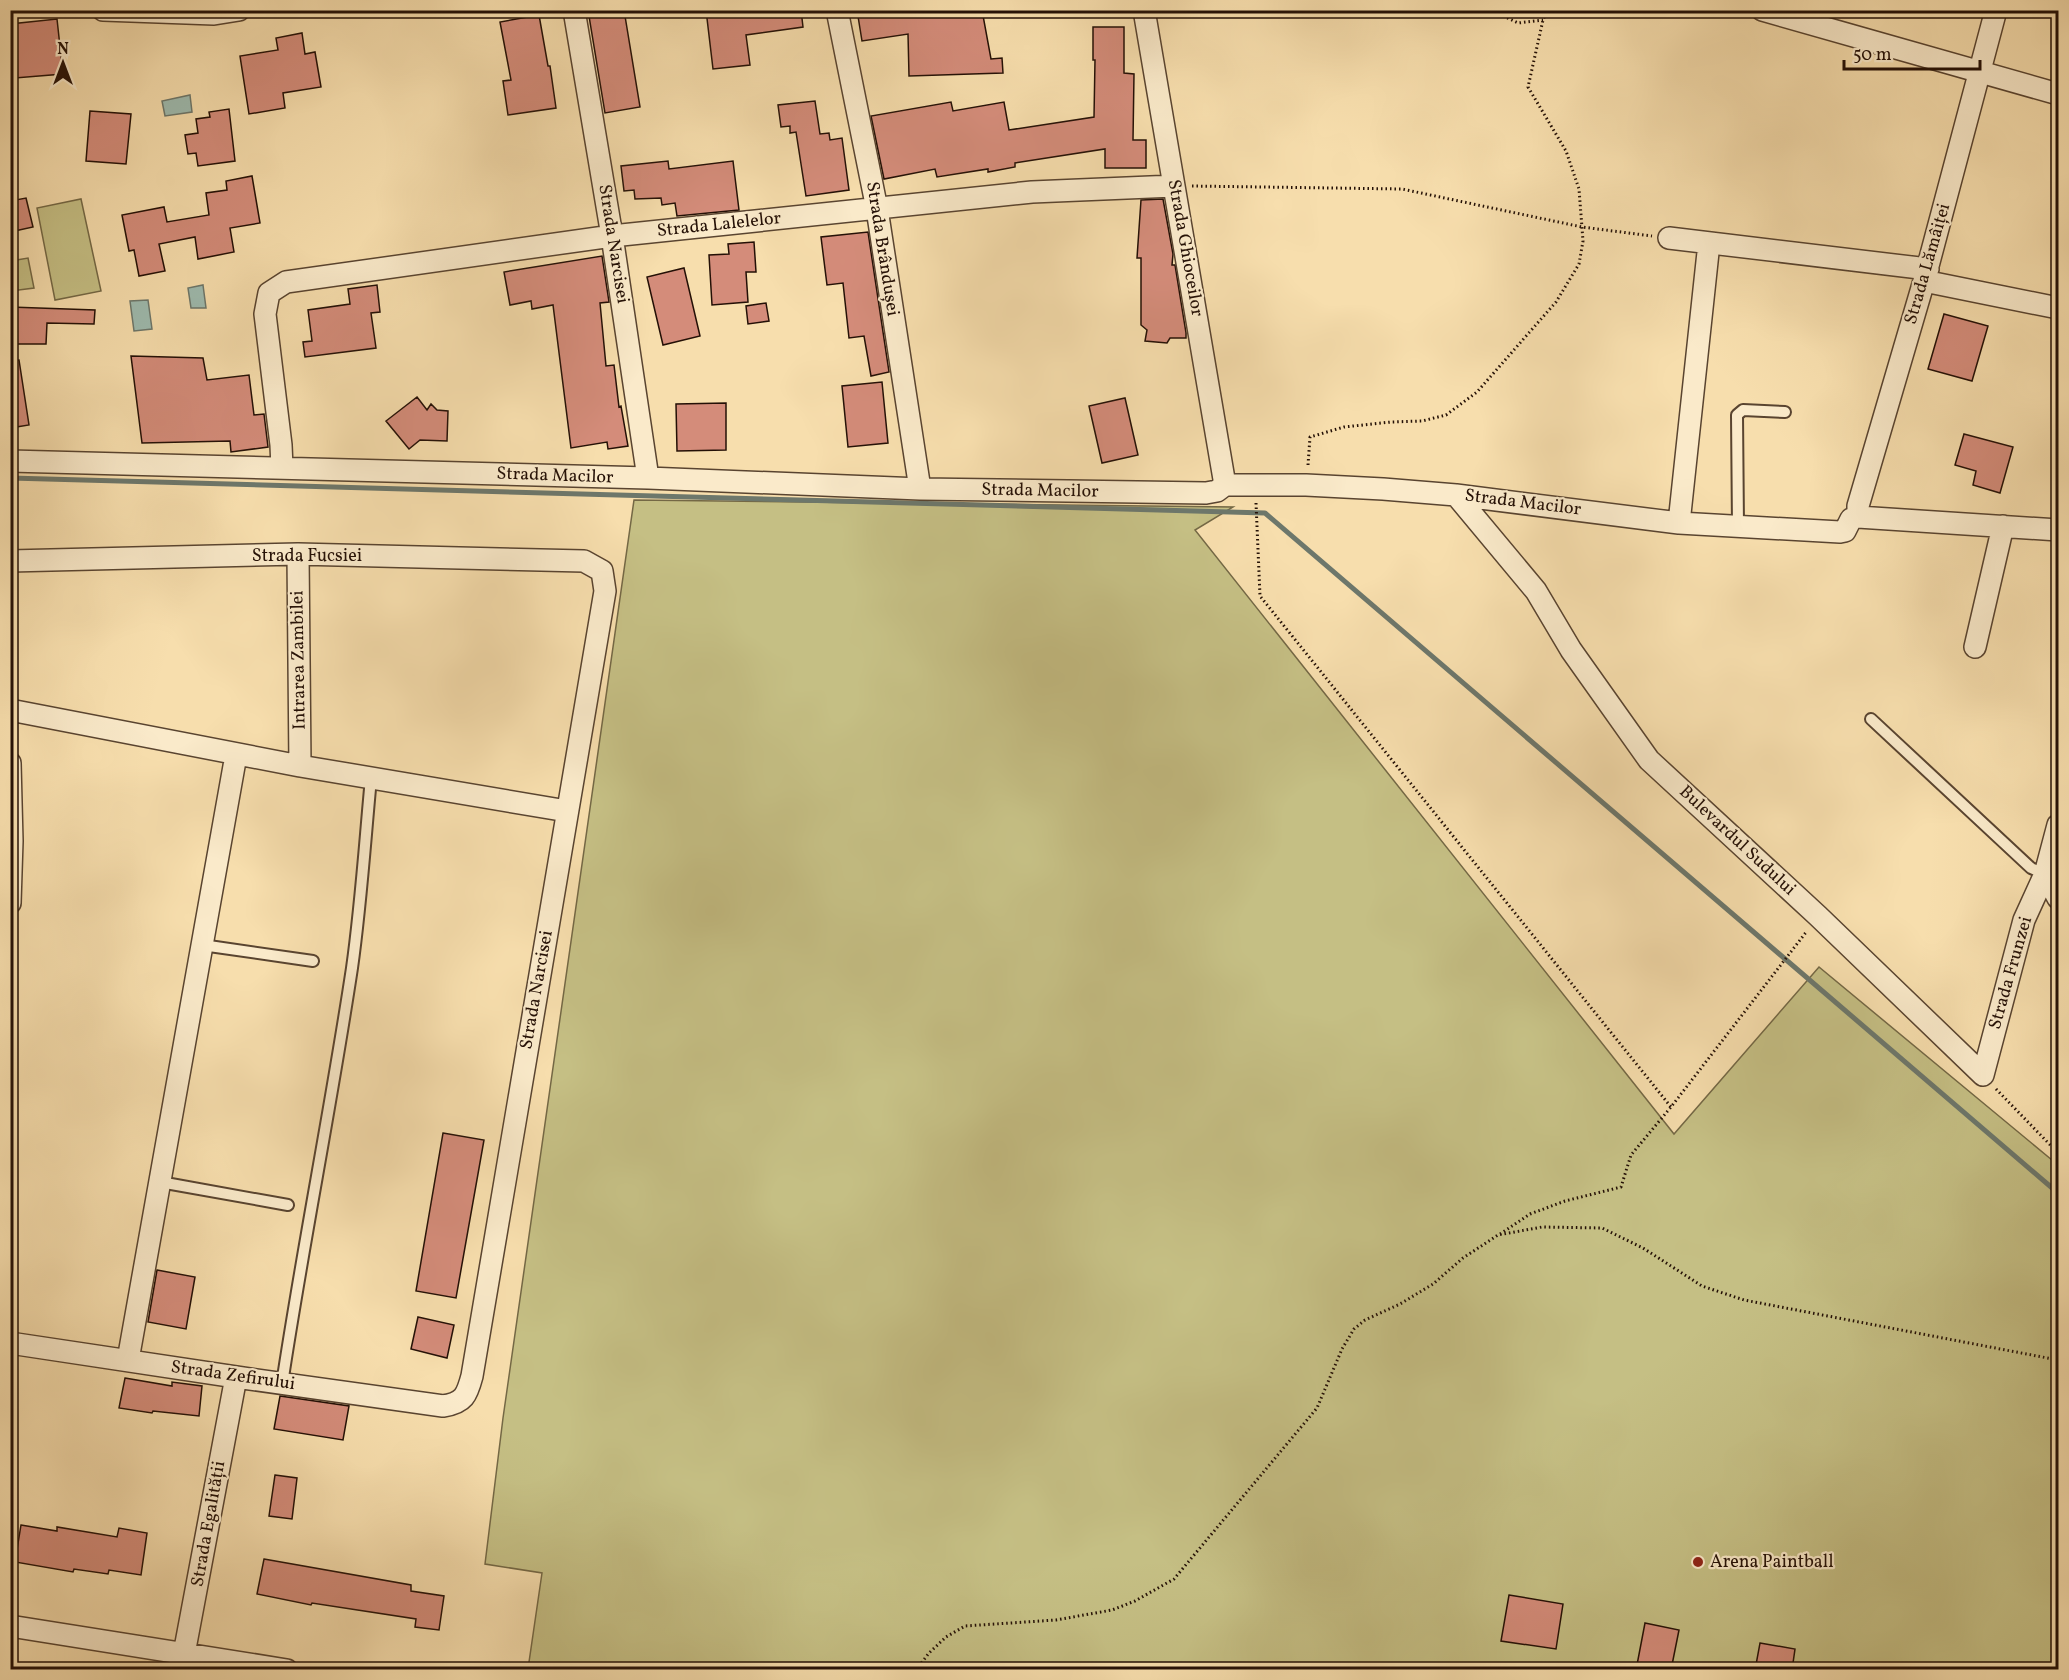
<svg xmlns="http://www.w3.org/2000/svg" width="2069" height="1680" viewBox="0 0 2069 1680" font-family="Vollkorn,serif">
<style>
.green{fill:#c5bf84;stroke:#746845;stroke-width:1.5}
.water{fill:#9ebbaf;stroke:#6d776b;stroke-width:1.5}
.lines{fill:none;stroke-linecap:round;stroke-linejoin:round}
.stream{stroke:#6d776b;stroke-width:5}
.building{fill:#d48c7a;stroke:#241006;stroke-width:1.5}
.service-casing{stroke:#594430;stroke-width:14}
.minor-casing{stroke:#594430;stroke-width:24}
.path{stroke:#241006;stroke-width:3;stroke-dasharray:1.5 3;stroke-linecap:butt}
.service{stroke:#faeaca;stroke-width:10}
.minor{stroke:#faeaca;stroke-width:21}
.poi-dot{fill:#8f2418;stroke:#faeaca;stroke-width:2}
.labels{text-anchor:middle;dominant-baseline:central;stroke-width:4.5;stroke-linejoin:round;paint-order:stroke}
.street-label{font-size:18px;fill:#241006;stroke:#faeaca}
.poi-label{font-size:18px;fill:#241006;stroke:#faeaca;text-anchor:start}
</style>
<rect width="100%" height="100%" fill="#f7dead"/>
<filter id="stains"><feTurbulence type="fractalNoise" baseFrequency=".00333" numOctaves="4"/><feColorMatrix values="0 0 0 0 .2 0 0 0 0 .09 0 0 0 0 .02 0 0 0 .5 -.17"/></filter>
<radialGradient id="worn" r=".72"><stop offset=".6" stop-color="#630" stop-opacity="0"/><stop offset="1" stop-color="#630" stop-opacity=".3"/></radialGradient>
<!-- green -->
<path class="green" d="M 81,199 L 101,291 L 55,300 L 37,208 Z
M 28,258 L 34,288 L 11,291 L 11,261 Z
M 634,500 L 1233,507 L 1195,530 L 1674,1134 L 1819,967 L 2058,1165 L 2058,1669 L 528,1669 L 542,1573 L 485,1564 L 503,1418 Z"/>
<!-- water -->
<path class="water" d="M 190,95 L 192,112 L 165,116 L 162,101 Z
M 203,285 L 206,308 L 191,308 L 188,288 Z
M 148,300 L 152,329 L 134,331 L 130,301 Z"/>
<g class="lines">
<!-- stream -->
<path class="stream" d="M 10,478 L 1265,513 L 2058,1193"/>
</g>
<!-- building -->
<path class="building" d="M 588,10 L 624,10 L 640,107 L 605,113 Z
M 706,10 L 801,10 L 803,27 L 746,35 L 750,65 L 713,69 Z
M 857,10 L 982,10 L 991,59 L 1002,58 L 1003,73 L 909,76 L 908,34 L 862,41 Z
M 539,15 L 548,66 L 550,66 L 556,108 L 508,115 L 503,81 L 511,80 L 500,22 Z
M 57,19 L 63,74 L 15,78 L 10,24 Z
M 1093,27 L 1124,27 L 1124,73 L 1134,74 L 1133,140 L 1146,140 L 1146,168 L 1105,168 L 1105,149 L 1015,163 L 1015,167 L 988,172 L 988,169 L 937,177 L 935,169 L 884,179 L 871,116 L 951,102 L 953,111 L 1004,102 L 1009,130 L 1094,117 L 1095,60 L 1093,60 Z
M 302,33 L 305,54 L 315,52 L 321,87 L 283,93 L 285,108 L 249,114 L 240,56 L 278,50 L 276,38 Z
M 815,101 L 820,134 L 829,133 L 830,140 L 842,138 L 849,190 L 806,196 L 796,132 L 790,133 L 790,126 L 781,127 L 778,105 Z
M 229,109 L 235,161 L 198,166 L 196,153 L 188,154 L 185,135 L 198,133 L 196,119 L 210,117 L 209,112 Z
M 90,111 L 131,114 L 126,164 L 86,161 Z
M 668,161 L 669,169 L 733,161 L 739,210 L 677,216 L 675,203 L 662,205 L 661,198 L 635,199 L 634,190 L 624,191 L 621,166 Z
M 252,176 L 260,223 L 230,228 L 234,252 L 198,259 L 195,237 L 159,244 L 165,271 L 139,276 L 134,250 L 129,251 L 122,215 L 164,207 L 167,222 L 209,215 L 206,193 L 227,190 L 226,181 Z
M 26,198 L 33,227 L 10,232 L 10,201 Z
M 1163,199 L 1173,254 L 1172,265 L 1175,265 L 1186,333 L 1186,338 L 1170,338 L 1167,343 L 1145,341 L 1147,330 L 1141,325 L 1141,258 L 1137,258 L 1141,200 Z
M 868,232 L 889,372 L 871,376 L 864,336 L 849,338 L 843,283 L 827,285 L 821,237 Z
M 754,242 L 756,272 L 746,272 L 748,302 L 712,305 L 709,255 L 729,254 L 728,244 Z
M 602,256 L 609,302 L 600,303 L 606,366 L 614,365 L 619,407 L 621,406 L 628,446 L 608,449 L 607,442 L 571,448 L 553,305 L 532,309 L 531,301 L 510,305 L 504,272 Z
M 684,268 L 700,336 L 663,345 L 647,277 Z
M 377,285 L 380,312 L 371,313 L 376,348 L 305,357 L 303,342 L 312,341 L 308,310 L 350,304 L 348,289 Z
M 766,303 L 769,321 L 748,324 L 746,306 Z
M 10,307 L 95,310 L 94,324 L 47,323 L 46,344 L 10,344 Z
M 1944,314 L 1988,326 L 1972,381 L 1928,369 Z
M 131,356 L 203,358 L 207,380 L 249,375 L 254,415 L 264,414 L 268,447 L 231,452 L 230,441 L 142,443 Z
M 19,360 L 29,425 L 10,428 L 10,361 Z
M 882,382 L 888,443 L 848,447 L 842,386 Z
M 417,397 L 427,410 L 431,404 L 437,410 L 448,411 L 447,441 L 420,440 L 409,449 L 386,421 Z
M 1125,398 L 1138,455 L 1102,463 L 1089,406 Z
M 726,403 L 726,450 L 677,451 L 676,404 Z
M 1964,434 L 2013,447 L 2000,493 L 1973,485 L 1976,471 L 1955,465 Z
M 443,1133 L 484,1140 L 456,1298 L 416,1291 Z
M 157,1270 L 195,1277 L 186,1329 L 148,1322 Z
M 418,1317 L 454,1325 L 447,1358 L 411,1349 Z
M 125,1378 L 172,1386 L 172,1382 L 202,1386 L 199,1416 L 153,1411 L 152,1413 L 119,1408 Z
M 280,1396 L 349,1406 L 343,1440 L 274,1429 Z
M 275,1475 L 297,1478 L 292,1519 L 269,1516 Z
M 21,1525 L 57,1531 L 57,1527 L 117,1537 L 119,1528 L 147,1533 L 141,1575 L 109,1570 L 108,1574 L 74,1569 L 73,1572 L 15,1562 Z
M 264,1559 L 411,1585 L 411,1591 L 444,1596 L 439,1630 L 415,1627 L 416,1619 L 312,1603 L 311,1605 L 257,1594 Z
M 1509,1595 L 1563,1604 L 1556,1649 L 1501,1641 Z
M 1645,1623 L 1679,1630 L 1671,1670 L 1636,1670 Z
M 1760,1643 L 1795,1649 L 1792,1670 L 1755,1670 Z"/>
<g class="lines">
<defs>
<path id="service" d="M 1738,526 L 1737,415 L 1743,410 L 1785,412
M 1871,719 L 2031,868 L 2045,874
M 202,945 L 313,961
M 160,1182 L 288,1205
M 282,1384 C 303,1245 331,1107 352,968 C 361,905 365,841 371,778"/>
<path id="minor" d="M 103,10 L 214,14 L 239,10
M 574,10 L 612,236 L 648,478
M 837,10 L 877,209 L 920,489
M 1144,10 L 1225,485
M 1762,10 L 2058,94
M 1669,238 L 1928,269
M 1924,281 L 2058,308
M 10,461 L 648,478 L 920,489 L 1206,493 L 1217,491 L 1225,485 L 1306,485 L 1383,489 L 1456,495 L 1679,523 L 1840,532 L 1845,531 L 1851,519 L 1858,517 L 2058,530
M 282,468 L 281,445 L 265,314 L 269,293 L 286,282 L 612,236 L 1032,192 L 1174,186
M 1456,495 L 1536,591 L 1571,650 L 1649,760 L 1818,916 L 1983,1075 L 2024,920 L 2045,874 L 2058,825
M 1858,517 L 1858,506 L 1924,281 L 1996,10
M 1679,523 L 1709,243
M 298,554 L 300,766
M 10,561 L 298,554 L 584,561 L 602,571 L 605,591 L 472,1376 C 467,1395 464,1403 443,1406 L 236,1377 L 10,1343
M 1975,647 L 2003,526
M 10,710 L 300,766 L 567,811
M 10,763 L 12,841 L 10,903
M 2045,874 L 2058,898
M 128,1360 L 236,755
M 10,1626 L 287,1670
M 181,1670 L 236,1377"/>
</defs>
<!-- service casing -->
<use href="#service" class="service-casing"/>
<!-- minor casing -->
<use href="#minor" class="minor-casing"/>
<!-- path -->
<path class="path" d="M 1491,10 L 1518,23 L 1543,20
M 1192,186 L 1402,189 L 1582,227 L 1652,236
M 1308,465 L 1310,437 L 1344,427 L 1391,422 L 1422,421 L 1446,415 L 1477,392 L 1556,302 L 1579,264 L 1583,241 L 1579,189 L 1566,151 L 1528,87 L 1543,20 L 1547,10
M 1256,503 L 1260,596 L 1671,1107
M 1996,1089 L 2058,1153
M 1500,1234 L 1530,1214 L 1565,1201 L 1621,1187 L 1631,1155 L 1671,1107 L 1807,931
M 916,1670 L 929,1653 L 946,1637 L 965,1626 L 1056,1620 L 1112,1610 L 1135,1601 L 1174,1579 L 1317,1408 L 1342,1349 L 1354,1329 L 1365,1320 L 1400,1304 L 1433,1284 L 1463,1258 L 1498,1235 L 1542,1227 L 1602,1228 L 1643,1248 L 1702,1286 L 1744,1300 L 2058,1360"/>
<!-- service -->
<use href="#service" class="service"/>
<!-- minor -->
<use href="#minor" class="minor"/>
</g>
<!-- markers -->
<circle class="poi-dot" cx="1698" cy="1562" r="6"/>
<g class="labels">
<!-- street labels -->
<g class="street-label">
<text transform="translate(719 225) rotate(-6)">Strada Lalelelor</text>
<text transform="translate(613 244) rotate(81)">Strada Narcisei</text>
<text transform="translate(1185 248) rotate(80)">Strada Ghioceilor</text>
<text transform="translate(882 249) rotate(81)">Strada Brândușei</text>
<text transform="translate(1928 264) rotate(-74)">Strada Lămâiței</text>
<text transform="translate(555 476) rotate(2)">Strada Macilor</text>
<text transform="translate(1040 491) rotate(1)">Strada Macilor</text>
<text transform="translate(1523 503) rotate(7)">Strada Macilor</text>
<text x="307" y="556">Strada Fucsiei</text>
<text transform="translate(299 660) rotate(-91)">Intrarea Zambilei</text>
<text transform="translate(1737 841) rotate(43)">Bulevardul Sudului</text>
<text transform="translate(2011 973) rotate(-74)">Strada Frunzei</text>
<text transform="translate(537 990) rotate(-80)">Strada Narcisei</text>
<text transform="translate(233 1376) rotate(8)">Strada Zefirului</text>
<text transform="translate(209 1524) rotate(-80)">Strada Egalității</text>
</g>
<!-- poi labels -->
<g class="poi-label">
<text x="1710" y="1562">Arena Paintball</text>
</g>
</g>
<!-- margin -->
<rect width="2069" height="1680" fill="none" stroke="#f7dead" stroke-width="36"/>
<rect x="12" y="12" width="2045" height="1656" fill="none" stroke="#241006" stroke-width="3"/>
<rect x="18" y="18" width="2033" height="1644" fill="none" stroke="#241006" stroke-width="1.5"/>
<!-- north arrow -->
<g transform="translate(63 63)" stroke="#faeaca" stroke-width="4.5" paint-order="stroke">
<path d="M0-4.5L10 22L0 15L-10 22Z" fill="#241006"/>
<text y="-9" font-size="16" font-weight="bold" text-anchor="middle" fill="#241006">N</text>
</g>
<!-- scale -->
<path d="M1844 60v9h136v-9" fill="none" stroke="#241006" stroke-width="3"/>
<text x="1853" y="60" font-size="18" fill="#241006" stroke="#faeaca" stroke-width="4.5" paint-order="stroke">50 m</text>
<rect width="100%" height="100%" filter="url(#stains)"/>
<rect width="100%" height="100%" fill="url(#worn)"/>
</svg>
